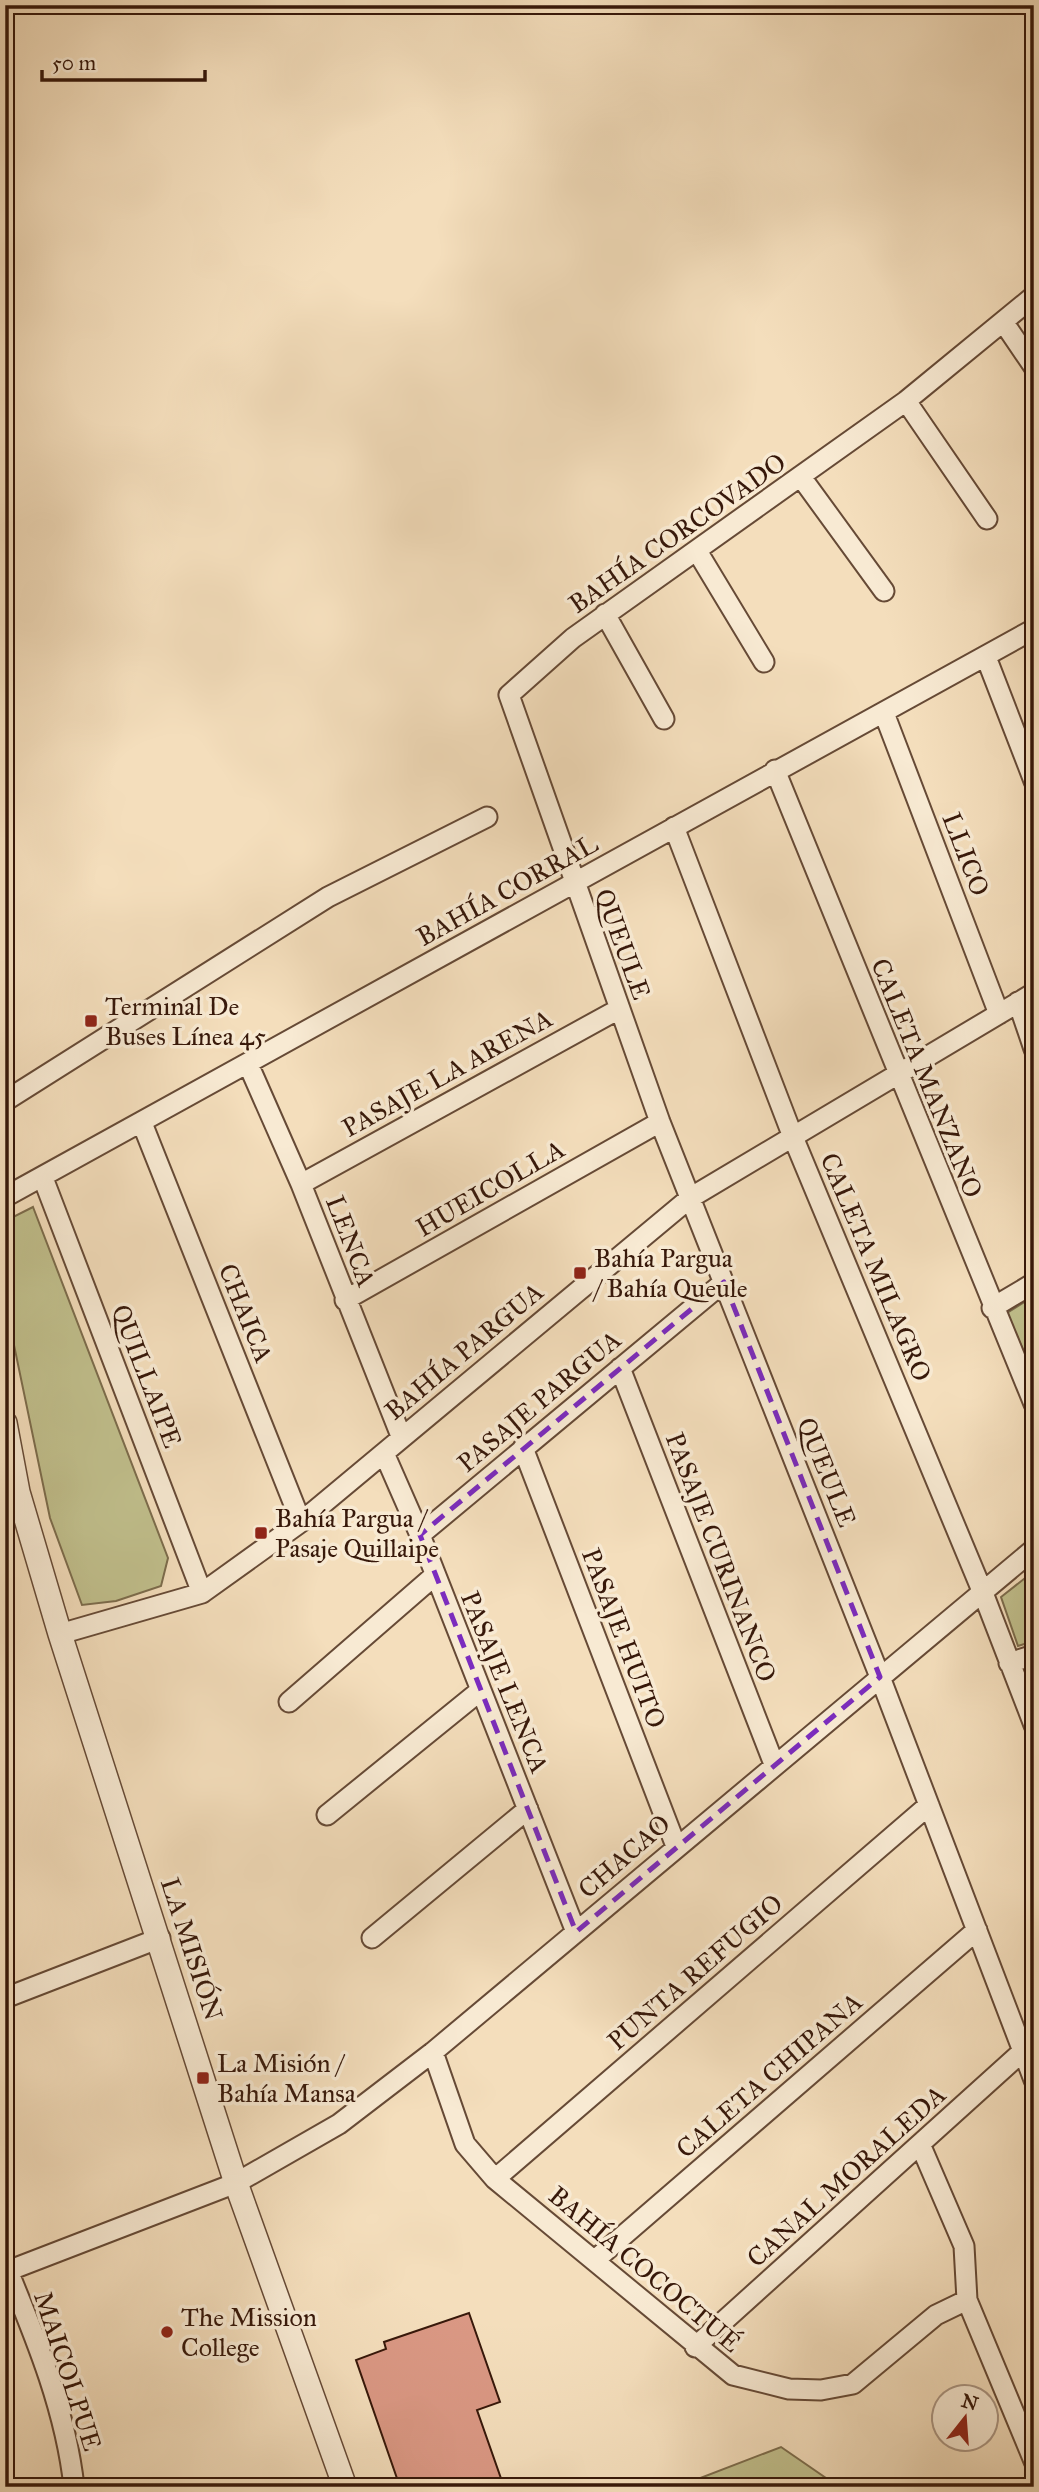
<svg xmlns="http://www.w3.org/2000/svg" width="1039" height="2492" viewBox="0 0 1039 2492" font-family="'IM FELL Great Primer',serif">
<style>
.green{fill:#c1c08d;stroke:#7c6c4c;stroke-width:2}
.building{fill:#da9884;stroke:#37180a;stroke-width:2}
.lines{fill:none;stroke-linecap:round;stroke-linejoin:round}
.minor-casing{stroke:#664a36;stroke-width:23}
.tertiary-casing{stroke:#664a36;stroke-width:26}
.minor{stroke:#f8ead3;stroke-width:19}
.tertiary{stroke:#f8ead3;stroke-width:23}
.marked{fill:none;stroke:#7b2cbf;stroke-width:5;stroke-dasharray:14 9;stroke-linejoin:round}
.poi-dot{fill:#8f2418;stroke:#f8ead3;stroke-width:2.5}
.labels{text-anchor:middle;dominant-baseline:central;stroke-width:7;stroke-linejoin:round;paint-order:stroke}
.street-label{font-size:26px;fill:#37180a;stroke:#f8ead3}
.poi-label{font-size:26px;fill:#37180a;stroke:#f8ead3;text-anchor:start}
</style>
<rect width="100%" height="100%" fill="#f4debc"/>
<filter id="stains"><feTurbulence type="fractalNoise" baseFrequency=".00286" numOctaves="4"/><feColorMatrix values="0 0 0 0 .2 0 0 0 0 .09 0 0 0 0 .02 0 0 0 .5 -.17"/></filter>
<radialGradient id="worn" r=".72"><stop offset=".6" stop-color="#630" stop-opacity="0"/><stop offset="1" stop-color="#630" stop-opacity=".3"/></radialGradient>
<!-- green -->
<path class="green" d="M 33,1207 L 168,1558 L 161,1586 L 116,1601 L 82,1605 L 50,1518 L 5,1302 L 5,1221 Z
M 1034,1296 L 1034,1375 L 1007,1313 Z
M 1034,1571 L 1034,1641 L 1018,1646 L 1001,1597 Z
M 781,2447 L 839,2487 L 677,2487 Z"/>
<!-- building -->
<path class="building" d="M 469,2313 L 500,2402 L 477,2410 L 504,2487 L 400,2487 L 356,2360 L 386,2349 L 384,2342 Z"/>
<g class="lines">
<defs>
<path id="minor" d="M 1034,296 L 906,401 L 573,638 L 509,695 L 660,1122 L 880,1677 L 1034,2080
M 1004,323 L 1034,367
M 906,401 L 987,519
M 801,477 L 884,591
M 697,551 L 764,662
M 605,614 L 664,719
M 986,657 L 1034,781
M 884,713 L 999,1014
M 775,770 L 1034,1404
M 674,827 L 793,1137 L 983,1593 L 1034,1725
M 1018,1002 L 1034,1049
M 249,1066 L 301,1184 L 401,1436
M 5,1101 L 328,897 L 487,817
M 142,1123 L 301,1522
M 43,1178 L 202,1593
M 301,1184 L 619,1009
M 5,1197 L 1034,629
M 345,1300 L 660,1122
M 992,1308 L 1034,1283
M 620,1368 L 774,1764
M 523,1448 L 676,1846
M 384,1453 L 420,1535 L 576,1932
M 420,1535 L 724,1282
M 60,1634 L 202,1593 L 301,1522 L 690,1198 L 1034,993
M 1009,1663 L 1034,1655
M 289,1702 L 434,1576
M 327,1815 L 481,1690
M 372,1938 L 528,1809
M 5,1998 L 160,1938
M 433,2052 L 465,2144 L 495,2179 L 733,2375 L 789,2389 L 821,2390 L 853,2384 L 936,2315 L 967,2300
M 920,2144 L 964,2246 L 967,2300 L 1034,2461
M 495,2179 L 929,1805
M 595,2260 L 977,1930
M 8,2271 C 37,2341 66,2412 74,2487
M 5,2272 L 236,2183 L 339,2124 L 433,2052 L 1034,1549
M 695,2347 L 1023,2051 L 1034,2047"/>
<path id="tertiary" d="M 5,1423 L 18,1492 L 60,1634 L 236,2183 L 345,2487"/>
</defs>
<!-- minor casing -->
<use href="#minor" class="minor-casing"/>
<!-- tertiary casing -->
<use href="#tertiary" class="tertiary-casing"/>
<!-- minor -->
<use href="#minor" class="minor"/>
<!-- tertiary -->
<use href="#tertiary" class="tertiary"/>
</g>
<!-- marked area -->
<path class="marked" d="M 724,1282 L 880,1677 L 576,1932 L 420,1535 Z"/>
<!-- markers -->
<g class="poi-dot">
<rect x="84" y="1014" width="14" height="14" rx="3.5"/>
<rect x="573" y="1266" width="14" height="14" rx="3.5"/>
<rect x="254" y="1526" width="14" height="14" rx="3.5"/>
<rect x="196" y="2071" width="14" height="14" rx="3.5"/>
<circle cx="167" cy="2332" r="7"/>
</g>
<g class="labels">
<!-- street labels -->
<g class="street-label">
<text transform="translate(677 533) rotate(-35)">BAHÍA CORCOVADO</text>
<text transform="translate(966 854) rotate(69)">LLICO</text>
<text transform="translate(507 890) rotate(-29)">BAHÍA CORRAL</text>
<text transform="translate(623 944) rotate(70)">QUEULE</text>
<text transform="translate(447 1073) rotate(-29)">PASAJE LA ARENA</text>
<text transform="translate(927 1078) rotate(68)">CALETA MANZANO</text>
<text transform="translate(490 1188) rotate(-30)">HUEICOLLA</text>
<text transform="translate(351 1241) rotate(69)">LENCA</text>
<text transform="translate(876 1267) rotate(67)">CALETA MILAGRO</text>
<text transform="translate(246 1313) rotate(68)">CHAICA</text>
<text transform="translate(464 1351) rotate(-40)">BAHÍA PARGUA</text>
<text transform="translate(147 1376) rotate(69)">QUILLAIPE</text>
<text transform="translate(539 1401) rotate(-40)">PASAJE PARGUA</text>
<text transform="translate(827 1472) rotate(68)">QUEULE</text>
<text transform="translate(721 1557) rotate(69)">PASAJE CURINANCO</text>
<text transform="translate(624 1638) rotate(69)">PASAJE HUITO</text>
<text transform="translate(505 1682) rotate(68)">PASAJE LENCA</text>
<text transform="translate(624 1856) rotate(-41)">CHACAO</text>
<text transform="translate(192 1949) rotate(72)">LA MISIÓN</text>
<text transform="translate(695 1972) rotate(-41)">PUNTA REFUGIO</text>
<text transform="translate(769 2075) rotate(-41)">CALETA CHIPANA</text>
<text transform="translate(846 2176) rotate(-42)">CANAL MORALEDA</text>
<text transform="translate(645 2269) rotate(40)">BAHÍA COCOCTUÉ</text>
<text transform="translate(68 2371) rotate(72)">MAICOLPUE</text>
</g>
<!-- poi labels -->
<g class="poi-label">
<text x="105" y="1006">Terminal De<tspan x="105" dy="30">Buses Línea 45</tspan></text>
<text x="594" y="1258">Bahía Pargua<tspan x="594" dy="30">/ Bahía Queule</tspan></text>
<text x="275" y="1518">Bahía Pargua /<tspan x="275" dy="30">Pasaje Quillaipe</tspan></text>
<text x="217" y="2063">La Misión /<tspan x="217" dy="30">Bahía Mansa</tspan></text>
<text x="181" y="2317">The Mission<tspan x="181" dy="30">College</tspan></text>
</g>
</g>
<!-- margin -->
<rect width="1039" height="2492" fill="none" stroke="#f4debc" stroke-width="28"/>
<rect x="7" y="7" width="1025" height="2478" fill="none" stroke="#37180a" stroke-width="3.5"/>
<rect x="14" y="14" width="1011" height="2464" fill="none" stroke="#37180a" stroke-width="2"/>
<!-- north arrow -->
<g transform="translate(965 2418) rotate(17)"><circle r="33" fill="#f8ead3" stroke="#ab9683" stroke-width="2"/>
<path d="M0-5L12 26L0 18L-12 26Z" fill="#8f2418"/>
<text y="-10" font-size="19" font-weight="bold" text-anchor="middle" fill="#37180a">N</text>
</g>
<!-- scale -->
<path d="M42 70v10h163v-10" fill="none" stroke="#37180a" stroke-width="3.5"/>
<text x="52" y="70" font-size="21" fill="#37180a" stroke="#f8ead3" stroke-width="5" paint-order="stroke">50 m</text>
<rect width="100%" height="100%" filter="url(#stains)"/>
<rect width="100%" height="100%" fill="url(#worn)"/>
</svg>
